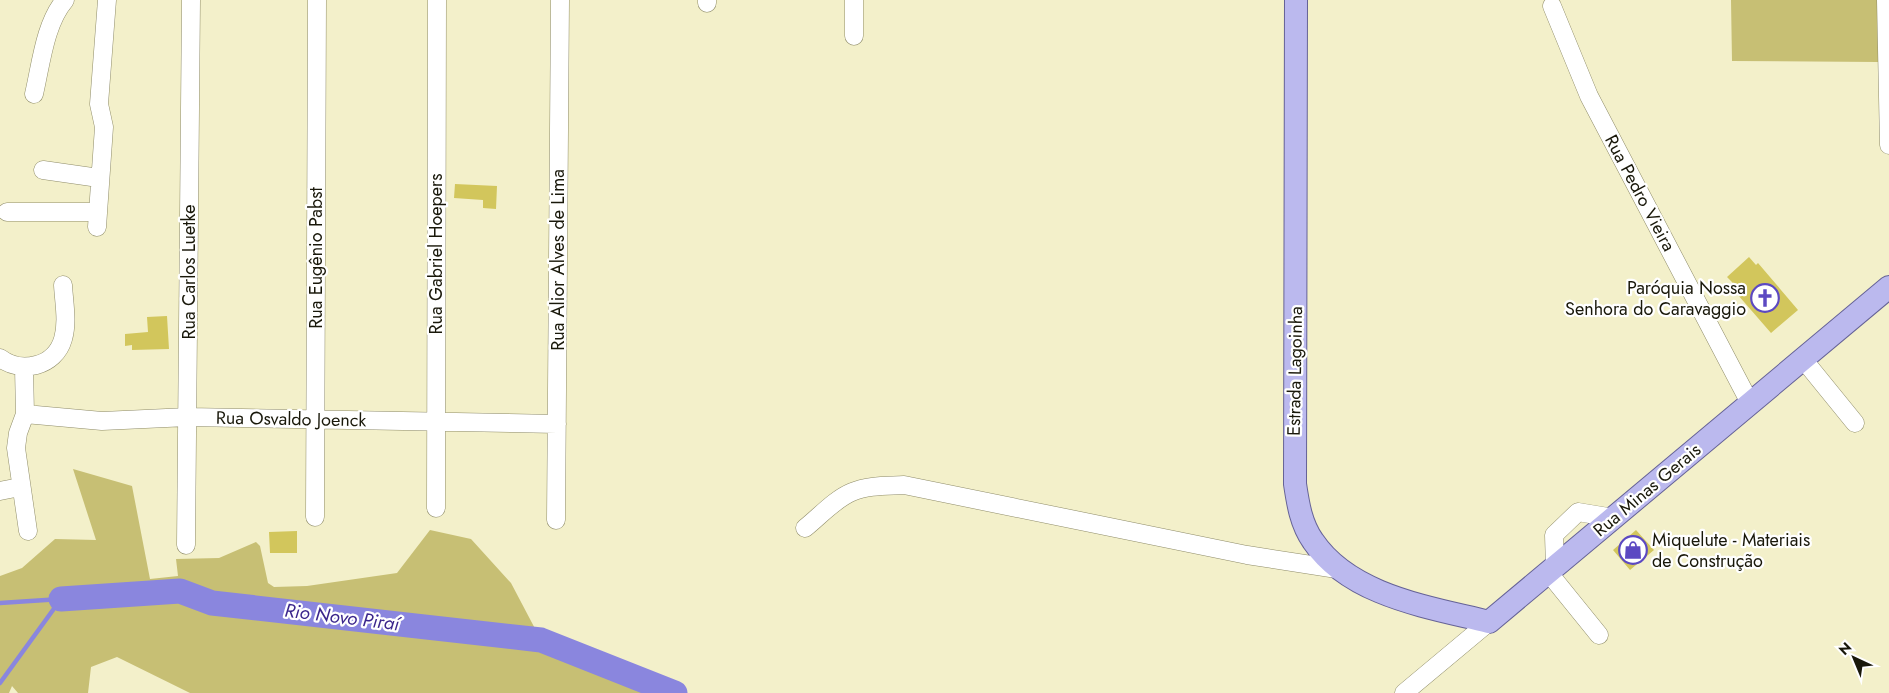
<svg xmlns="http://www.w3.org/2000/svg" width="1889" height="693" viewBox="0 0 1889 693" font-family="Jost,sans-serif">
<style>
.green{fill:#c7bf74}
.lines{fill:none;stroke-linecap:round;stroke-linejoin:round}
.stream{stroke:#8a86de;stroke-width:4.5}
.river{stroke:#8a86de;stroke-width:25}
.building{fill:#d2c65c}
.minor-casing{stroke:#8f8c69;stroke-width:19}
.major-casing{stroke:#656296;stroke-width:24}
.minor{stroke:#fff;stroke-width:18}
.major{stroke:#bbb9ee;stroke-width:22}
.labels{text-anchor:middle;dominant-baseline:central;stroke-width:4.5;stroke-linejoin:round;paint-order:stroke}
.street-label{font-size:18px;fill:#19180a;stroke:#fff}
.poi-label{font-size:18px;fill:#19180a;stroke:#fff;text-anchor:end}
.water-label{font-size:19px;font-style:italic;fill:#3b268c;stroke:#fff}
</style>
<rect width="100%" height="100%" fill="#f3f0ca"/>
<!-- green -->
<path class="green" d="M 1731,0 L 1878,0 L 1878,62 L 1732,61 Z
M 73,469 L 132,486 L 150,579 L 178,576 L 176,559 L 219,558 L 256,542 L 260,546 L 268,583 L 274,587 L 307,586 L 397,573 L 430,530 L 471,539 L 511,583 L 541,640 L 675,693 L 190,693 L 117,657 L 91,667 L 88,693 L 18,693 L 12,686 L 9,693 L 0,693 L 0,576 L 22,568 L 55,539 L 96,540 Z"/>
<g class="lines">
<!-- stream -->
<path class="stream" d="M 0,603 L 61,599
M 0,683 L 61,599"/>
<!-- river -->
<path class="river" d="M 61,599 L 180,591 L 212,603 L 541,640 L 675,693"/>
</g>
<!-- building -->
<path class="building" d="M 455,184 L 497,186 L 496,209 L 483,208 L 483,200 L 454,198 Z
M 1749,257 L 1756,265 L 1758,263 L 1798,310 L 1771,333 L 1731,287 L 1734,284 L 1727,277 Z
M 167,316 L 169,349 L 132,350 L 132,345 L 125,346 L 125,334 L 148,332 L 147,317 Z
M 1636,530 L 1654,550 L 1630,570 L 1613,550 Z
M 297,531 L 297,553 L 270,553 L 269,532 Z"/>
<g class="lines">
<defs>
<path id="minor" d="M 1886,0 L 1889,145
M 707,3 L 707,0
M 1552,6 L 1589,96 L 1750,403
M 854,36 L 854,0
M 34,94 C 41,64 45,23 65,0
M 43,170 L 99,178
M 7,212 L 97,212
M 97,227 L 104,127 L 99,104 L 107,0
M 0,358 C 21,374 55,367 63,339 C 68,322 64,303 63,285
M 1803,359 L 1855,423
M 24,368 L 25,414 L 18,433 L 16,448 L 28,531
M 25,414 L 102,421 L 188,417 L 557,424
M 0,491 L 20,487
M 436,508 L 437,0
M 315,517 L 317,0
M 556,520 L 560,0
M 805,528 C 820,516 835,499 852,492 C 868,485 887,486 904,485 L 1247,555 L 1337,569
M 186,545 L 191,0
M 1555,567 L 1554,535 L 1578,512 L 1614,518
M 1548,572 L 1599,635
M 1404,693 L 1489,622"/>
<path id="major" d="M 1296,0 L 1295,484 C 1298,504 1301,524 1313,541 C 1350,596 1429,607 1489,622 L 1889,287"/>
</defs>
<!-- minor casing -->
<use href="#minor" class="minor-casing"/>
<!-- major casing -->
<use href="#major" class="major-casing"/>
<!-- minor -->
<use href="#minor" class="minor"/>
<!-- major -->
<use href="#major" class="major"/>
</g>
<!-- icons -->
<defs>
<symbol id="church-ring" viewBox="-11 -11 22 22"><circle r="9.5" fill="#fff" stroke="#5c49c2" stroke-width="1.5"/><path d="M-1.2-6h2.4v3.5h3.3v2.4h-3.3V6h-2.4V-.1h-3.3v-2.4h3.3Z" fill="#5c49c2"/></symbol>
<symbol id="shop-ring" viewBox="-11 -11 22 22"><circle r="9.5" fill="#fff" stroke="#5c49c2" stroke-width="1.5"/><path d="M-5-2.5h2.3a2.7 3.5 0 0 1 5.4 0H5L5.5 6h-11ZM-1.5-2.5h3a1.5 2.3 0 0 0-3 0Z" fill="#5c49c2"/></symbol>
</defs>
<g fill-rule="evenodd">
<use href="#church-ring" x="1749" y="282" width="32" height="32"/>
<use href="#shop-ring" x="1617" y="534" width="32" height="32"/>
</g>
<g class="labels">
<!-- street labels -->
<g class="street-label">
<text transform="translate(1640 193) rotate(62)">Rua Pedro Vieira</text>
<text transform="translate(436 254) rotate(-90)">Rua Gabriel Hoepers</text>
<text transform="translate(316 258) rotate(-90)">Rua Eugênio Pabst</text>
<text transform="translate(558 260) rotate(-90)">Rua Alior Alves de Lima</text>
<text transform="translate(189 272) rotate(-90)">Rua Carlos Luetke</text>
<text transform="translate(1295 371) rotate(-89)">Estrada Lagoinha</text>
<text transform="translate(291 419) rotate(1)">Rua Osvaldo Joenck</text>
<text transform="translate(1647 490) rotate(-40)">Rua Minas Gerais</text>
</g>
<!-- poi labels -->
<g class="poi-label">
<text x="1746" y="288">Paróquia Nossa<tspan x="1746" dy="21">Senhora do Caravaggio</tspan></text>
<text x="1652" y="540" text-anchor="start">Miquelute - Materiais<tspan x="1652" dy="21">de Construção</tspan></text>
</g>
<!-- water labels -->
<g class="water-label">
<text transform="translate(342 617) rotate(7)">Rio Novo Piraí</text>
</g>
</g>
<!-- north arrow -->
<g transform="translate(1854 658) rotate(316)" stroke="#ffffff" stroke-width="4" paint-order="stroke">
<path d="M0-4L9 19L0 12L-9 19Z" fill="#19180a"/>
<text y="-8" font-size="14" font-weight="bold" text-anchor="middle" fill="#19180a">N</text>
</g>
</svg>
